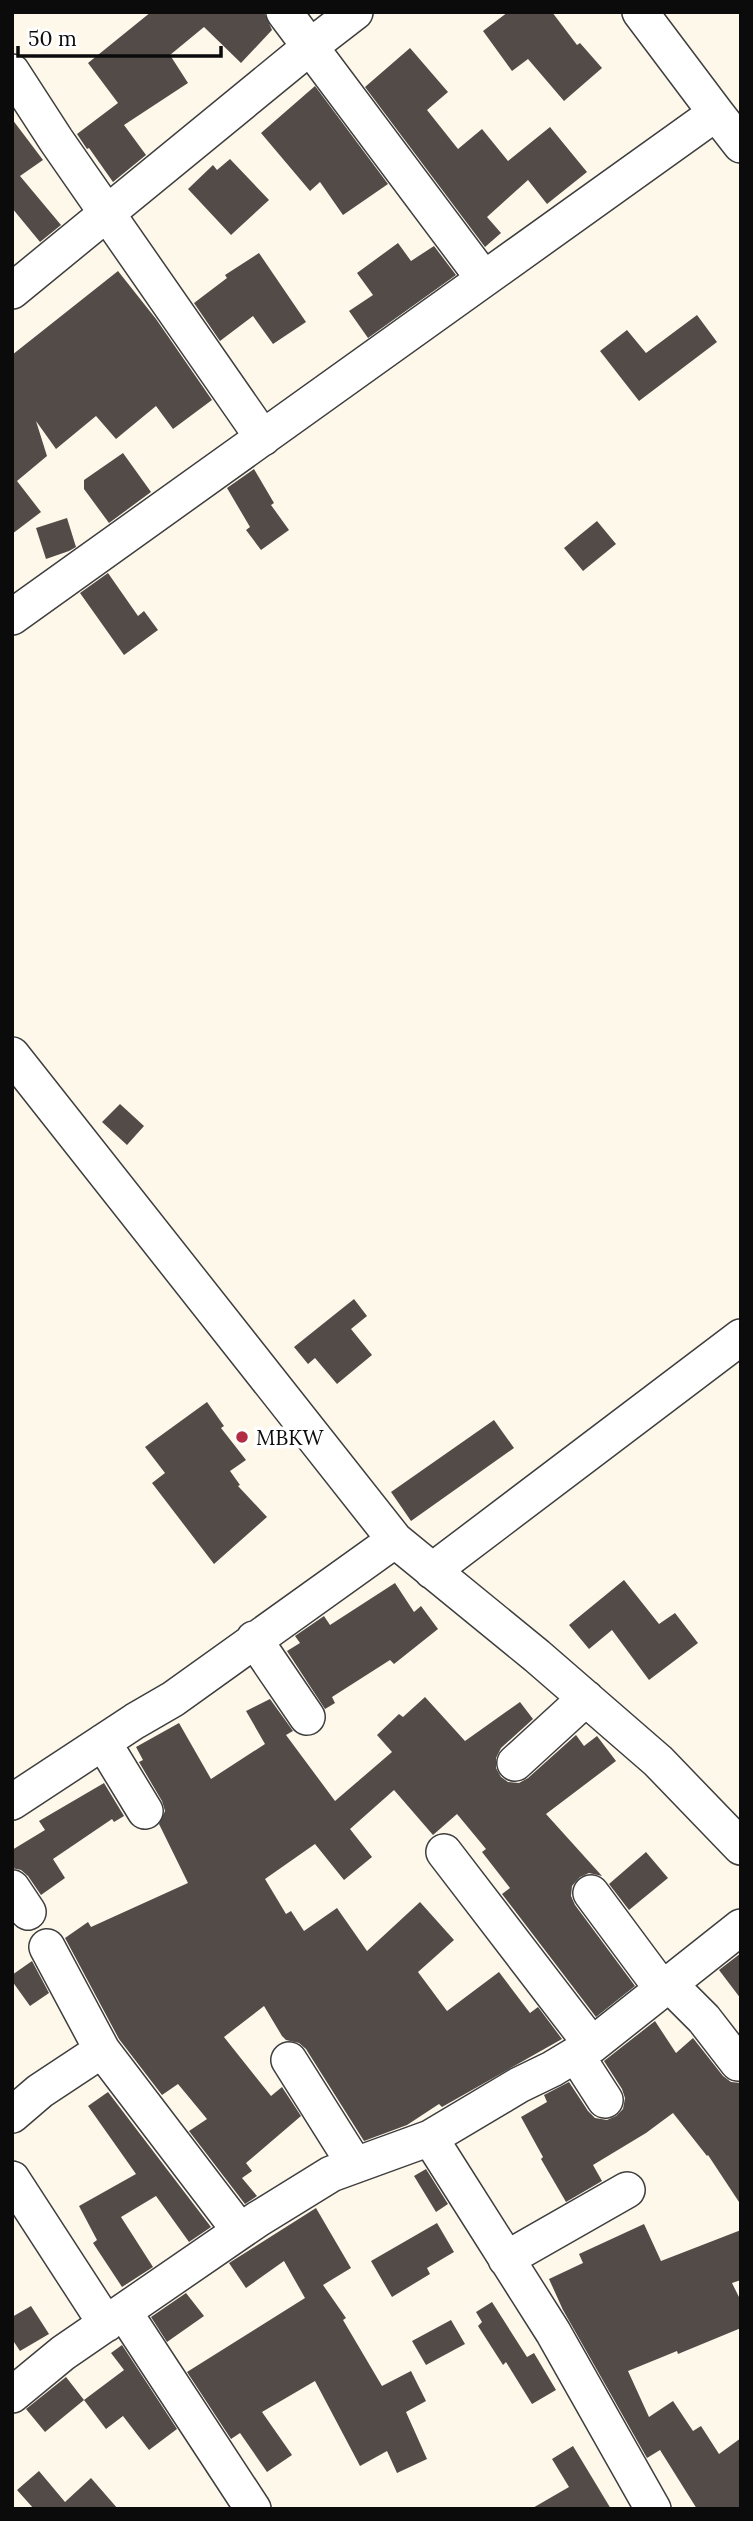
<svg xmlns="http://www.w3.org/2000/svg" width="753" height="2521" viewBox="0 0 753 2521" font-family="Lora,serif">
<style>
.building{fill:#534b48}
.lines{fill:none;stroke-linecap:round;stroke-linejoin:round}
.minor-casing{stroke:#3e3e3e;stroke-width:38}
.minor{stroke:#fff;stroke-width:35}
.poi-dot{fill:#b32c43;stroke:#fff;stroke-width:2.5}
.labels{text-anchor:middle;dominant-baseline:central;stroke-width:7;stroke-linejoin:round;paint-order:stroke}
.poi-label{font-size:21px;fill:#0b0b0b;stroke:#fff;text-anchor:start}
</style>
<rect width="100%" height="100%" fill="#fef8eb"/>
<!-- building -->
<path class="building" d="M 151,12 L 264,12 L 272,30 L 241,63 L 204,27 L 170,55 L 188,83 L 124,125 L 146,155 L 113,182 L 89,148 L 87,149 L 77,134 L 118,103 L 88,63 Z
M 508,12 L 552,12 L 577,45 L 580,43 L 602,68 L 564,101 L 528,59 L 512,71 L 483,31 Z
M 410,48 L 448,92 L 427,110 L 458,149 L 482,129 L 508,161 L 550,127 L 587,172 L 547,204 L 528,180 L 487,217 L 501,233 L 485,247 L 365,87 Z
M 315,86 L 388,184 L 343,215 L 320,182 L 310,191 L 261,133 Z
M 12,119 L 43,160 L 20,176 L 61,225 L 40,242 L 12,208 Z
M 230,159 L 269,200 L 231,235 L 188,189 L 213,165 L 217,170 Z
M 398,243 L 411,261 L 434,246 L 456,275 L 368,338 L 349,311 L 373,295 L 357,273 Z
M 259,253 L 306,322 L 273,344 L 253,316 L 220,341 L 194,303 L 227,278 L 225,275 Z
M 118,271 L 156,319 L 212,400 L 173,429 L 156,406 L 116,439 L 96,416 L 56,449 L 36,421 L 47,456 L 17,481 L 41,512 L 12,534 L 12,355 Z
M 697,315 L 717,342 L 639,401 L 600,351 L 627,330 L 646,353 Z
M 123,453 L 151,492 L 109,523 L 84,489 L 84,480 Z
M 254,469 L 274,503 L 271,505 L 289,530 L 261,550 L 246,530 L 250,527 L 227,488 Z
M 67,518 L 76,547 L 69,551 L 46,559 L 36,528 Z
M 597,521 L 616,544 L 583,571 L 564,548 Z
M 108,573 L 138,616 L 144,611 L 158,630 L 124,655 L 80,593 Z
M 120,1104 L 144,1126 L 127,1145 L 102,1122 Z
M 354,1299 L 367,1316 L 351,1329 L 372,1355 L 337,1384 L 315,1358 L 308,1364 L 294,1347 Z
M 207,1402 L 224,1426 L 221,1428 L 246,1460 L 230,1471 L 240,1485 L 238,1486 L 267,1517 L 214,1564 L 152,1483 L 165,1473 L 145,1447 Z
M 494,1420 L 514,1448 L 411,1521 L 391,1492 Z
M 624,1580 L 659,1624 L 675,1613 L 698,1643 L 649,1680 L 612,1630 L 589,1649 L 569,1625 Z
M 395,1583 L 414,1612 L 421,1606 L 438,1629 L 394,1664 L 390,1660 L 332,1697 L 335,1703 L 325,1709 L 287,1651 L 300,1643 L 295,1636 L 324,1616 L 330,1625 Z
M 425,1697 L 465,1741 L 520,1702 L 533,1719 L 501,1748 L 496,1758 L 496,1768 L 501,1777 L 508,1782 L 519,1783 L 528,1778 L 576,1735 L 584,1746 L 597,1736 L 616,1761 L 546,1814 L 602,1876 L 589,1873 L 580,1877 L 572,1886 L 571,1896 L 575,1905 L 635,1986 L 596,2017 L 502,1894 L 510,1888 L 482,1852 L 486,1849 L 457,1814 L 433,1835 L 394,1790 L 350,1829 L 372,1857 L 344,1880 L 315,1844 L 265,1879 L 286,1914 L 291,1911 L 304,1931 L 337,1908 L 367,1951 L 420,1902 L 454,1940 L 418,1972 L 447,2011 L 499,1972 L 530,2013 L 538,2007 L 562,2039 L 442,2107 L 439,2104 L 407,2125 L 364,2141 L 306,2049 L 299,2043 L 286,2040 L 282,2036 L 264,2006 L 224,2037 L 271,2096 L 282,2087 L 301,2116 L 246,2163 L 252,2171 L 242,2178 L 257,2196 L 245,2204 L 189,2131 L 207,2119 L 178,2084 L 162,2095 L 119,2039 L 65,1938 L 88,1922 L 91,1927 L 188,1883 L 159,1824 L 165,1811 L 162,1801 L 139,1762 L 143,1760 L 136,1747 L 179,1723 L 211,1779 L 265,1744 L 246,1711 L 270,1699 L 293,1731 L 286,1735 L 335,1801 L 392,1752 L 377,1735 L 399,1714 L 403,1717 Z
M 104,1783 L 124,1816 L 114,1822 L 112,1819 L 53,1859 L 65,1878 L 41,1895 L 28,1876 L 21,1870 L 12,1868 L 12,1850 L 45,1830 L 39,1821 Z
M 646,1852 L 668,1878 L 629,1910 L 609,1884 Z
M 741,1953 L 741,1999 L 719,1970 Z
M 32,1961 L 49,1993 L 30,2006 L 12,1981 L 12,1975 Z
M 655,2021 L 676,2053 L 693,2038 L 723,2076 L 731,2082 L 741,2083 L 741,2205 L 708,2155 L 707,2156 L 673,2113 L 646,2133 L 593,2165 L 602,2181 L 566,2202 L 541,2159 L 543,2157 L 521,2117 L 547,2102 L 544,2095 L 569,2082 L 588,2111 L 595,2118 L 607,2120 L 616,2116 L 623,2109 L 625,2098 L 622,2089 L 604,2061 Z
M 108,2092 L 211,2227 L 189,2242 L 156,2196 L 121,2217 L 153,2267 L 122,2287 L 93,2243 L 97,2240 L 79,2206 L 136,2174 L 88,2106 Z
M 426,2169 L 448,2204 L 436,2212 L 414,2176 Z
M 316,2208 L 351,2268 L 323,2285 L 346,2318 L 343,2320 L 382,2386 L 411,2371 L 426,2401 L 406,2412 L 427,2459 L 397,2473 L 387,2451 L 360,2466 L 315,2381 L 262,2412 L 292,2455 L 267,2472 L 240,2433 L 231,2439 L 187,2372 L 305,2298 L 284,2261 L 246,2288 L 229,2263 Z
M 437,2223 L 454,2252 L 427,2268 L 430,2274 L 392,2297 L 371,2261 Z
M 644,2224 L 661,2261 L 741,2230 L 741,2280 L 732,2283 L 741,2301 L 741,2328 L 678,2354 L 677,2351 L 628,2371 L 649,2417 L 673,2401 L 693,2431 L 701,2426 L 719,2454 L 741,2438 L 741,2509 L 697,2509 L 660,2450 L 647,2458 L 563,2310 L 549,2279 L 583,2263 L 579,2254 Z
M 186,2293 L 204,2316 L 167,2342 L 151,2317 Z
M 492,2302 L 527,2357 L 534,2353 L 556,2390 L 532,2404 L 506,2362 L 503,2365 L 478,2326 L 482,2322 L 476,2312 Z
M 31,2306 L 49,2334 L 20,2351 L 12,2339 L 12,2317 Z
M 451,2320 L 465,2344 L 426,2365 L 412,2341 Z
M 122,2345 L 177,2429 L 149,2450 L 123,2416 L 106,2429 L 84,2400 L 45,2432 L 26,2409 L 66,2377 L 84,2400 L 124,2370 L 111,2353 Z
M 573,2446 L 611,2509 L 531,2509 L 569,2487 L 552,2459 Z
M 39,2471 L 65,2502 L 91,2478 L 118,2509 L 34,2509 L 17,2490 Z"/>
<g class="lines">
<defs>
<path id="minor" d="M 284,12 L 484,279
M 12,72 L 56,140 L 263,438
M 716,113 L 741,145
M 12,291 L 311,46 L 355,12
M 12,617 L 716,113 L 640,12
M 12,1055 L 395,1540 L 537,1656 L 658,1761 L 741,1847
M 432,1571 L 741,1337
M 254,1639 L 307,1717
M 103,1742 L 145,1811
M 515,1763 L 586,1698
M 12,1802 L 135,1721 L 173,1699 L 395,1540
M 444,1852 L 592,2045
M 12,1888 L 28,1912
M 591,1893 L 663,1990
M 47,1947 L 102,2050 L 240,2231
M 669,1984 L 704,2019 L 738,2063
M 576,2055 L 605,2100
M 289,2060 L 355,2165
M 12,2115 L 40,2091 L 102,2050
M 430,2138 L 553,2332 L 653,2509
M 12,2179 L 106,2324
M 506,2259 L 627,2190
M 124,2312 L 253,2509
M 12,2395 L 63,2353 L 258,2219 L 331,2174 L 430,2138 L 519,2085 L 552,2069 L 592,2045 L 741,1927"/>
</defs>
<!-- minor casing -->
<use href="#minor" class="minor-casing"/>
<!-- minor -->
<use href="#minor" class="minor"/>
</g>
<!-- markers -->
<circle class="poi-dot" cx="242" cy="1437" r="7"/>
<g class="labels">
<!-- poi labels -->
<g class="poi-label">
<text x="256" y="1437">MBKW</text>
</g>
</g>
<!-- border -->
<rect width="753" height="2521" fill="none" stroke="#0b0b0b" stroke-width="28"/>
<!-- scale -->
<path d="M18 46v10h203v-10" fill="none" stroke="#0b0b0b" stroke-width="3.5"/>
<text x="28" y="46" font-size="21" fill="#0b0b0b" stroke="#ffffff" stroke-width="5" paint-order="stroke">50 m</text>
</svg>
